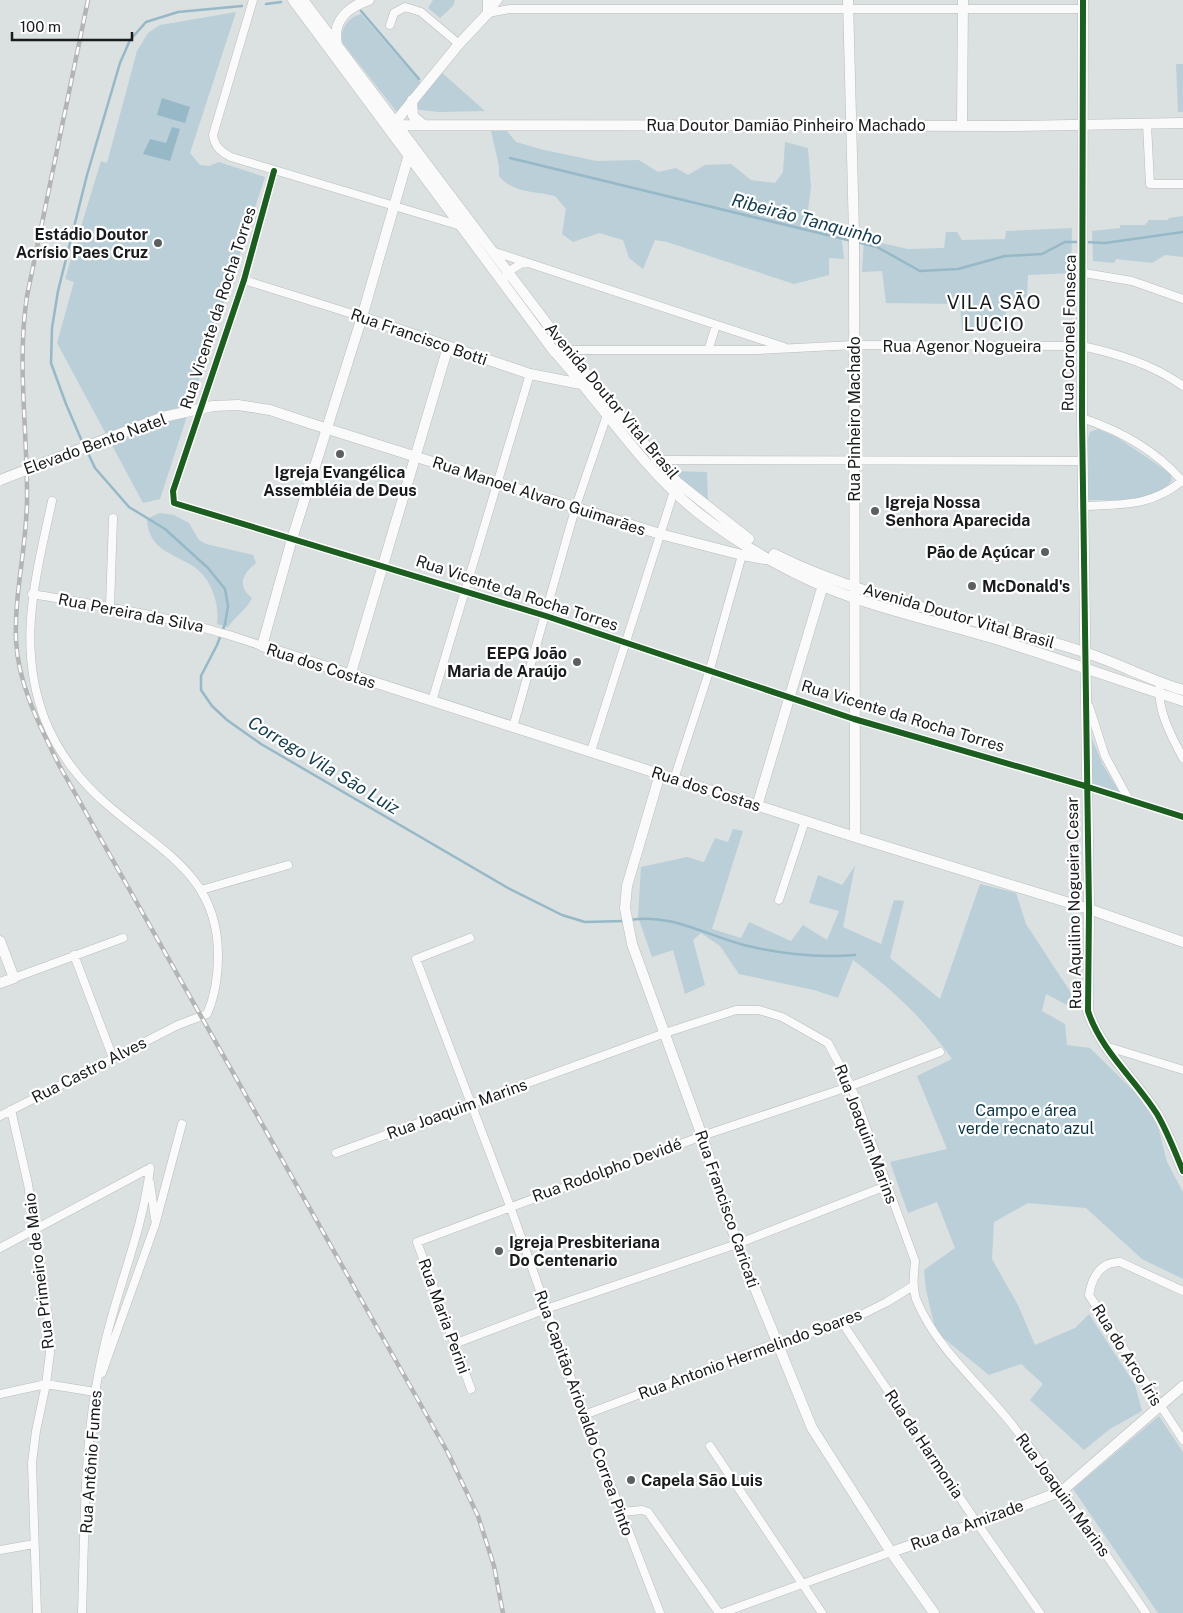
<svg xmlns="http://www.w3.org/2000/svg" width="1183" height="1613" viewBox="0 0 1183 1613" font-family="'Public Sans',sans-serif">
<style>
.green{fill:#bacfd8}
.water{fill:#96b8c7}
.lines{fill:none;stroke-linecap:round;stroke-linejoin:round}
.stream{stroke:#96b8c7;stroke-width:2.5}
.street-casing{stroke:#b9bcbd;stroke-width:9}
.secondary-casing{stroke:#b9bcbd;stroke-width:11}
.street{stroke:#fafafa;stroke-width:8}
.secondary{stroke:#fafafa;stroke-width:10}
.rail-casing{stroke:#b3b4b4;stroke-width:4.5}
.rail{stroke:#fff;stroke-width:2.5;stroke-dasharray:8;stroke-linecap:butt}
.secondary-bridge-casing{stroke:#b9bcbd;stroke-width:11;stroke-linecap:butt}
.secondary-bridge{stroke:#fafafa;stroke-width:10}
.cycleway-casing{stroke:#fff;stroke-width:9}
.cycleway{stroke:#1b5e20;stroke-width:6}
.poi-dot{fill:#5c5f61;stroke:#fff;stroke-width:2}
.labels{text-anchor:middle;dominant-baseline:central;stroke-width:4.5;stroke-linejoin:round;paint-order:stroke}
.street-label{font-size:16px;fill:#181a1c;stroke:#fff}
.poi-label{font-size:16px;font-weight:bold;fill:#181a1c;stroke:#fff;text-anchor:start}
.park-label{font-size:16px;fill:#0b3646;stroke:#fff}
.water-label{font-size:18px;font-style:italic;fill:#133d4d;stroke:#fff}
.quarter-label{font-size:19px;letter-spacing:1px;fill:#181a1c;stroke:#fff}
</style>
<rect width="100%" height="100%" fill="#dbe0e1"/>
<!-- green -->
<path class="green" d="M 433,0 L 455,0 L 453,6 L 440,18 L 428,8 Z
M 236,12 L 190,153 L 200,165 L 209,166 L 219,162 L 265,177 L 160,499 L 143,503 L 57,343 L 74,282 L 65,279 L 101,161 L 107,163 L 137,51 L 148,33 L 160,25 Z
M 361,14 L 423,85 L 400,111 L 396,111 L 342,42 C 340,29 348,17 361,14 Z
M 1176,64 L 1183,64 L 1183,112 L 1178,112 Z
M 440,71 L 485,111 L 439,112 L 413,109 Z
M 491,131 L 507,131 L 516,142 L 544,150 L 597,161 L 639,160 L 658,172 L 676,168 L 688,175 L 705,165 L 731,164 L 751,180 L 775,183 L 783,172 L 785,142 L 808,148 L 811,187 L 808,210 L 812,227 L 841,234 L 844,259 L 829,258 L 829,275 L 794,284 L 667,242 L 655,240 L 643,269 L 629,258 L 623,240 L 599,233 L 573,242 L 562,234 L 566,209 L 555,196 C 534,191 513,193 499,176 L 499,166 Z
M 1183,216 L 1183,257 L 1165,255 L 1152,263 L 1116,259 L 1114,263 L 1093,261 L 1092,231 L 1120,228 L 1120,225 L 1145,225 L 1149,220 L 1168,220 L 1169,218 Z
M 1072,228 L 1071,273 L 1028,275 L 1027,297 L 1006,300 L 1006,321 L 983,328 L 962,330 L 960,304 L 886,303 L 882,271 L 862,272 L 864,239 L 908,249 L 944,248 L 946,232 L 957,232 L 962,240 L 1005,239 L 1006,231 Z
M 1098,429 L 1118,438 L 1170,473 L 1172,480 C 1154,505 1114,500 1087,500 L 1086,444 L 1090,432 Z
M 672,471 L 707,472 L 708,502 Z
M 159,513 L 174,515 L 189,523 L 199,540 L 206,544 L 253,555 L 256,563 C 242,574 237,586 252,598 C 247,609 235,617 228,627 L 217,624 C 220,604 211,578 193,566 C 172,553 148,549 147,519 Z
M 1088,738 L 1092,739 L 1103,765 L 1120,793 L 1090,783 Z
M 733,829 L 743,831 L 712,929 L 741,938 L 749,922 L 791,941 L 803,925 L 827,940 L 839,911 L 809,903 L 818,875 L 842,885 L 855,866 L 843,927 L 881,944 L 894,900 L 904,901 L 890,958 L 940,999 L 980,884 L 1016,893 L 1026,924 L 1077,1002 L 1075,1009 L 1046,994 L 1042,1011 L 1065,1024 L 1067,1045 L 1090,1048 L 1154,1111 L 1167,1162 L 1183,1192 L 1183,1279 L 1142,1259 L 1086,1208 L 1028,1203 L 994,1222 L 992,1259 L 1018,1305 L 1035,1345 L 1075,1328 L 1089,1314 L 1135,1385 L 1142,1411 L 1110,1429 L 1084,1450 L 1030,1400 L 1043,1384 L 1021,1364 L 989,1375 L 936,1332 L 926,1290 L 924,1270 L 955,1248 L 937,1202 L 908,1213 L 890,1162 L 947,1149 L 917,1076 L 952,1059 C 922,1017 894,991 853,960 L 838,998 L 814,990 L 739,974 L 720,946 L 701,933 L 693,940 L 705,985 L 685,994 L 673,950 L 652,957 L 638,917 L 641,867 L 687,857 L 704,862 L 715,838 L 728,842 Z
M 1159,1416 L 1183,1452 L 1183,1613 L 1158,1613 L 1073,1489 Z"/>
<!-- water -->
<path class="water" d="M 162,98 L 190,107 L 185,123 L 157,115 Z
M 172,127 L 180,129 L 170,161 L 143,154 L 150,139 L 166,143 Z"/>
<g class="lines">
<!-- stream -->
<path class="stream" d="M 266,4 L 281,2
M 361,11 L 419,79
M 510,158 L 852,241
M 857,242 L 877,247 L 920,271 L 958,269 L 1005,256 L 1042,254 L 1065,242 L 1080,242
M 1085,242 L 1105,243 L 1183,232
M 84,446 L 66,404 L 51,363 L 52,328 L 58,291 L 87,175 L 120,63 L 130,40 L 146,22 L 178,12 L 242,6
M 87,451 L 95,468 L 129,507 L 165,529 L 208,568 L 225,589 L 228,606 L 225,624 L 217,645 L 201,676 L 201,690 L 212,706 L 227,720 L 261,744 L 508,888 L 562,915 L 585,922 L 624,921
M 630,920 C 671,913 705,935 744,945 C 780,954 819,958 855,955"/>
<defs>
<path id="street" d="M 253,0 L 213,135 C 215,147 220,151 231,157 L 461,226
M 488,13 L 510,9 L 1083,9
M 488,13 L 498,0
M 390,25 L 394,13 L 405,7 L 421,12 L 459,44
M 1147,124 L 1150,184 L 1183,184
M 274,171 L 244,280 L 173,491 L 174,503 L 546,616 L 854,719 L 1085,786 L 1183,817
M 492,251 L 784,347
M 1084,273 L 1132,281 L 1183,299
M 244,280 L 362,317
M 503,281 L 509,271 L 524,262
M 709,348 L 716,325
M 553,350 L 758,350 L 854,345 L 1082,346 C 1118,354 1152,364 1183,386
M 1082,418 C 1121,431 1156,450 1183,482
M 655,460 L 1082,461
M 1082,506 C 1122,504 1151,507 1183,480
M 32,594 C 110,607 187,619 262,646
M 110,607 L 113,518
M 1160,683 C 1156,708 1171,736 1183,758
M 432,701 L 530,374
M 1089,706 L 1105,756 L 1129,800
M 513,727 L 576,506 L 607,415
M 591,751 L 675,488
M 674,779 L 710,669 L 742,555
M 201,890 L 288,865
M 779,900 L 805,821
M 470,938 L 416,959 L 510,1206 L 584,1415 L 660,1613
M 74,955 L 113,1058
M 14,978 L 123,938
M 1105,1046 L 1183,1070
M 11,1110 L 28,1184 L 49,1323 L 50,1353 L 46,1384 L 36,1431 L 32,1463 L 37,1613
M 0,1116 L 178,1025 L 207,1014 C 215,996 218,974 218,955 C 218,876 162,852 110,807 C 82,784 58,753 45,720 C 16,645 36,576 52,501
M 336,1153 L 665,1033 L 736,1010 L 759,1010 L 782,1017 L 828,1043 L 851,1086 L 915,1261 C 914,1274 912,1286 916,1299 C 936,1348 978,1382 1010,1422 C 1058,1483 1102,1549 1146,1613
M 150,1183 L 155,1219
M 0,1248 L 150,1168
M 1183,1291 L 1120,1262 C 1100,1262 1092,1277 1089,1295 L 1183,1440
M 843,1324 L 977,1523 L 1040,1613
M 454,1344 L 546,1309 L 737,1244 L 886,1186
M 102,1373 L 155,1225 L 182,1124
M 471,1389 L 417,1242 L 702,1136 L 851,1086 L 940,1052
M 0,1394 L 46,1384 L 95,1392 L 96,1389
M 584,1415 L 776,1343 L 843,1324 L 887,1302 L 913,1286
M 710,1446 L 822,1613
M 622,1512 L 642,1510 L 648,1512 L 719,1613
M 0,1550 L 34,1544
M 82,1613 C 85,1526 83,1437 103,1352 C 116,1290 143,1231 150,1168
M 722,1613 L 891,1552"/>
<path id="secondary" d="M 293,0 L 553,350 C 601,402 640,466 696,511 C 740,546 801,580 854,598 C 898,613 944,624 989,637 C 1054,657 1118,680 1183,701
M 303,0 L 566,349 L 629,426 L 677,482 L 749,539
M 848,0 L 854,233 L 855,837
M 1083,0 L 1082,418 L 1089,909 L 1088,1011 C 1101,1051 1135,1079 1157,1114 C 1167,1131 1175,1152 1183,1171
M 337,44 C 332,21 348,7 369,0
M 412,100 L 413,116 L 424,125
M 962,125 L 963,0
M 392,126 L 459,44 L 488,13 L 488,0
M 396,131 L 403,125 L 1014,126 L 1183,123
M 412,144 L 362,317 L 292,539 L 262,646 L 855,837 L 1089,909 L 1183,942
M 362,317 L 530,374 L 586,385
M 309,423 L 660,534 L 742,555 L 765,559
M 774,554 C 871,603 982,618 1084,652 C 1118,663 1149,680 1183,690
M 350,676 L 448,347
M 660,774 L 627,886 L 625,908 L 632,944 L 702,1136 L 737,1244 L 812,1428 L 891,1552 L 934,1613
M 757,806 L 823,585
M 0,941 L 14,978 L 0,983
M 891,1552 L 977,1523 L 1062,1491 L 1183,1386"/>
</defs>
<!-- street casing -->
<use href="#street" class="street-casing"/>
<!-- secondary casing -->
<use href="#secondary" class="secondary-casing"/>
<!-- street -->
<use href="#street" class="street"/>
<!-- secondary -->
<use href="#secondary" class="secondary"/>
<defs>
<path id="rail" d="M 88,0 L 27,296 C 17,362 27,426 27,493 C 28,542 14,591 16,640 C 18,685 40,726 59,765 L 448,1453 L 478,1516 L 494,1566 L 503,1613"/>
</defs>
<!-- rail casing -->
<use href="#rail" class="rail-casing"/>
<!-- rail -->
<use href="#rail" class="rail"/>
<defs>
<path id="secondary-bridge" d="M 0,480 L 163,417 L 213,406 L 238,405 L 270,410 L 309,423"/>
</defs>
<!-- secondary-bridge casing -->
<use href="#secondary-bridge" class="secondary-bridge-casing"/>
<!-- secondary-bridge -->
<use href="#secondary-bridge" class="secondary-bridge"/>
<defs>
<path id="cycleway" d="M 1083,0 L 1082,418 L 1089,909 L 1088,1011 C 1101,1051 1135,1079 1157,1114 C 1167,1131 1175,1152 1183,1171
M 274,171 L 244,280 L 173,491 L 174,503 L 546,616 L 854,719 L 1085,786 L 1183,817"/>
</defs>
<!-- cycleway casing -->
<use href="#cycleway" class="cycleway-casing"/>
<!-- cycleway -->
<use href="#cycleway" class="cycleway"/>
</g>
<!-- markers -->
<g class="poi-dot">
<circle cx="158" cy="243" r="5"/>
<circle cx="340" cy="454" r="5"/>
<circle cx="875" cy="511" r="5"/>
<circle cx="1045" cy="552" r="5"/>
<circle cx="972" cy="586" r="5"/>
<circle cx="577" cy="662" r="5"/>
<circle cx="499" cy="1251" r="5"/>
<circle cx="631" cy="1480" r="5"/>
</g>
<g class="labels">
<!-- street labels -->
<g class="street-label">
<text x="786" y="125">Rua Doutor Damião Pinheiro Machado</text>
<text transform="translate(218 308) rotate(-72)">Rua Vicente da Rocha Torres</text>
<text transform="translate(1069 333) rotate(-89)">Rua Coronel Fonseca</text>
<text transform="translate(419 337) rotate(19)">Rua Francisco Botti</text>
<text x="962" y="346">Rua Agenor Nogueira</text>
<text transform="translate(612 401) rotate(50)">Avenida Doutor Vital Brasil</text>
<text transform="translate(854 419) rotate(-90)">Rua Pinheiro Machado</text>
<text transform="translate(95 444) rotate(-20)">Elevado Bento Natel</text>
<text transform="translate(539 496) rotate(18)">Rua Manoel Alvaro Guimarães</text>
<text transform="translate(517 593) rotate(18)">Rua Vicente da Rocha Torres</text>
<text transform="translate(131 613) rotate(11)">Rua Pereira da Silva</text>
<text transform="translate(959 616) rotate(16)">Avenida Doutor Vital Brasil</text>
<text transform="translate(321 666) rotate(18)">Rua dos Costas</text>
<text transform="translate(903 716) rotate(17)">Rua Vicente da Rocha Torres</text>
<text transform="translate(706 789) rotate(18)">Rua dos Costas</text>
<text transform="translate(1074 903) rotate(-91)">Rua Aquilino Nogueira Cesar</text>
<text transform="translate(89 1070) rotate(-27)">Rua Castro Alves</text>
<text transform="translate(457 1109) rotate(-20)">Rua Joaquim Marins</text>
<text transform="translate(866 1134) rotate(69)">Rua Joaquim Marins</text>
<text transform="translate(607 1170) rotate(-20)">Rua Rodolpho Devidé</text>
<text transform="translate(727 1209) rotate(71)">Rua Francisco Caricati</text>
<text transform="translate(39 1271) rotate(-97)">Rua Primeiro de Maio</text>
<text transform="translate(444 1316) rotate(70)">Rua Maria Perini</text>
<text transform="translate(750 1354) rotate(-20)">Rua Antonio Hermelindo Soares</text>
<text transform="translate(1127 1355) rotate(58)">Rua do Arco Íris</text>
<text transform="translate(584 1413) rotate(70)">Rua Capitão Ariovaldo Correa Pinto</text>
<text transform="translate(924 1444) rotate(56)">Rua da Harmonia</text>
<text transform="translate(91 1462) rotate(-86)">Rua Antônio Fumes</text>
<text transform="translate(1063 1495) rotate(54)">Rua Joaquim Marins</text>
<text transform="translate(967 1525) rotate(-20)">Rua da Amizade</text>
</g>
<!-- poi labels -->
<g class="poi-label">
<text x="148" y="234" text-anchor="end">Estádio Doutor<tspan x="148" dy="18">Acrísio Paes Cruz</tspan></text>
<text x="340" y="472" text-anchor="middle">Igreja Evangélica<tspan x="340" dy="18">Assembléia de Deus</tspan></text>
<text x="885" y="502">Igreja Nossa<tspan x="885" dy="18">Senhora Aparecida</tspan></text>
<text x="1035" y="552" text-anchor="end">Pão de Açúcar</text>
<text x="982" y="586">McDonald's</text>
<text x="567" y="653" text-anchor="end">EEPG João<tspan x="567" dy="18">Maria de Araújo</tspan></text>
<text x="509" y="1242">Igreja Presbiteriana<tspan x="509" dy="18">Do Centenario</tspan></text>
<text x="641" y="1480">Capela São Luis</text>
</g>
<!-- park labels -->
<g class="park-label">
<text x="1026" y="1110">Campo e área<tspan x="1026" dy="18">verde recnato azul</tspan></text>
</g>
<!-- water labels -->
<g class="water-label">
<text transform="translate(807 219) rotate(15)">Ribeirão Tanquinho</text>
<text transform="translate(324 765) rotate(31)">Corrego Vila São Luiz</text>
</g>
<!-- quarter labels -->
<g class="quarter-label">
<text x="994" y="302">VILA SÃO<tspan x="994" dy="22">LUCIO</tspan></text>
</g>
</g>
<!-- scale -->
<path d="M12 32v8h120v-8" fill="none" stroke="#181a1c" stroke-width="2.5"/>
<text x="20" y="32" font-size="15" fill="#181a1c" stroke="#ffffff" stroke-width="4" paint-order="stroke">100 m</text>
</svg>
